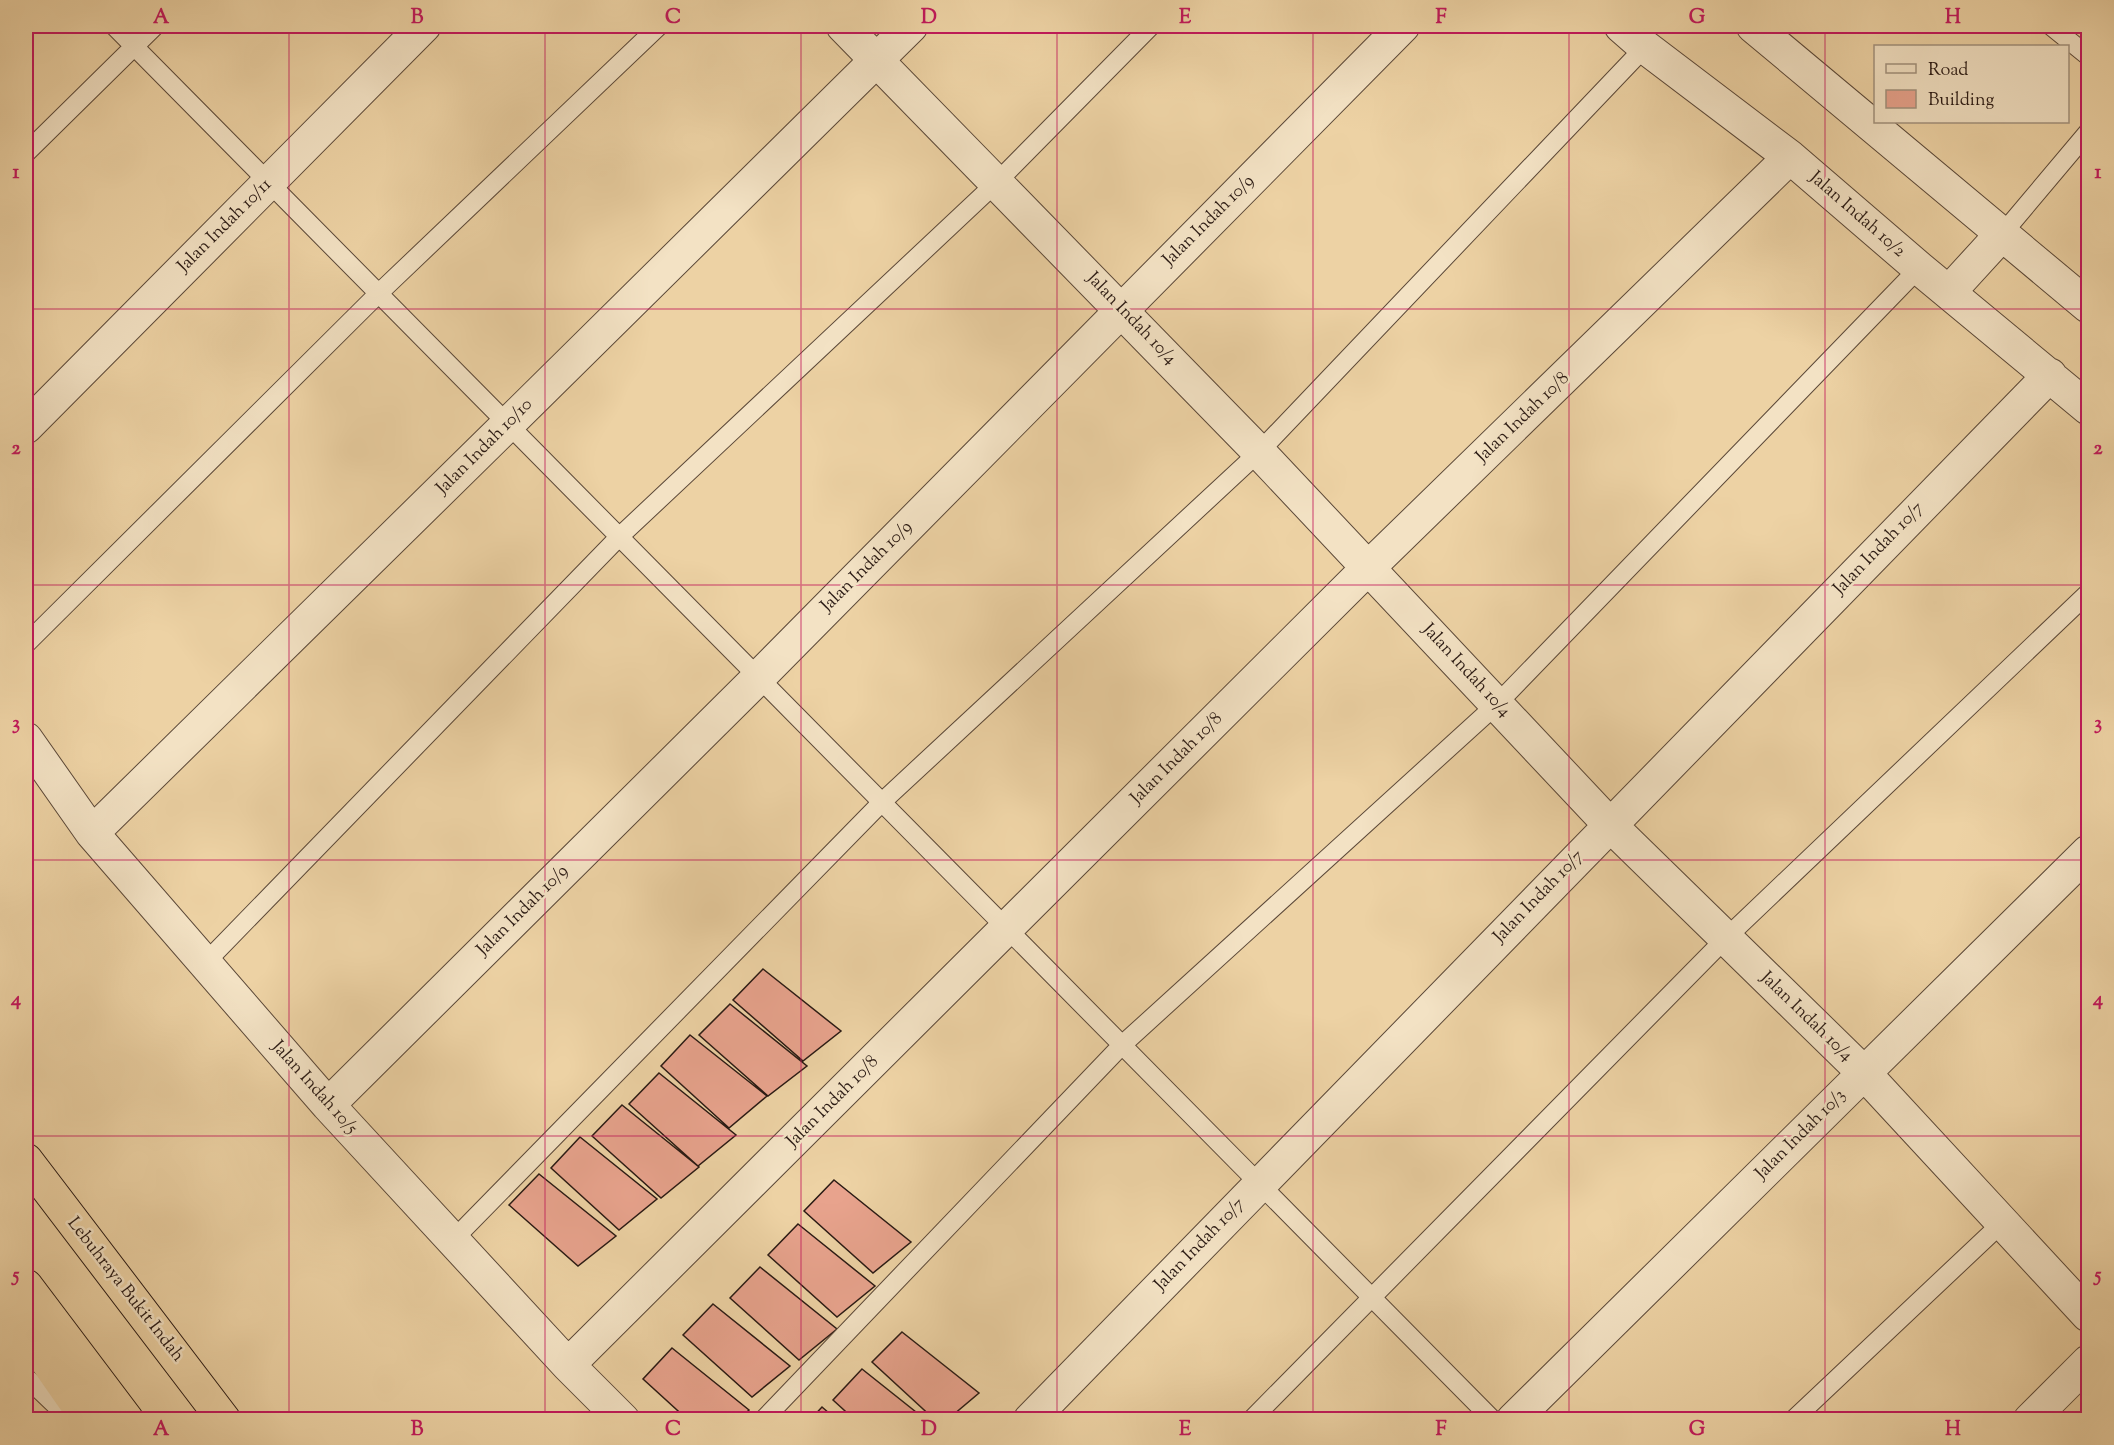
<svg xmlns="http://www.w3.org/2000/svg" width="2114" height="1445" viewBox="0 0 2114 1445" font-family="'Sorts Mill Goudy',serif">
<style>
.building{fill:#e8a38d;stroke:#2a1a14;stroke-width:1.5}
.lines{fill:none;stroke-linecap:round;stroke-linejoin:round}
.lane-casing{stroke:#5b4838;stroke-width:20}
.street-casing{stroke:#5b4838;stroke-width:35}
.highway-casing{stroke:#2a1a14;stroke-width:35}
.lane{stroke:#f3e2c4;stroke-width:18}
.street{stroke:#f3e2c4;stroke-width:33}
.highway{stroke:#edd2a4;stroke-width:33}
.grid{fill:none;stroke:#c2185b;stroke-width:1.5;stroke-opacity:0.55}
.labels{text-anchor:middle;dominant-baseline:central;stroke-width:5;stroke-linejoin:round;paint-order:stroke}
.street-label{font-size:18px;fill:#2a1a14;stroke:#f3e2c4}
.neatline{fill:none;stroke:#c2185b;stroke-width:2}
.grid-label{font-size:20px;text-anchor:middle;font-weight:bold;fill:#c2185b}
</style>
<rect width="100%" height="100%" fill="#edd2a4"/>
<filter id="stains"><feTurbulence type="fractalNoise" baseFrequency=".00333" numOctaves="4"/><feColorMatrix values="0 0 0 0 .2 0 0 0 0 .09 0 0 0 0 .02 0 0 0 .5 -.17"/></filter>
<radialGradient id="worn" r=".72"><stop offset=".6" stop-color="#630" stop-opacity="0"/><stop offset="1" stop-color="#630" stop-opacity=".3"/></radialGradient>
<!-- building -->
<path class="building" d="M 763,969 L 841,1031 L 803,1061 L 733,1000 Z
M 730,1004 L 807,1066 L 768,1096 L 699,1035 Z
M 690,1035 L 767,1096 L 729,1128 L 661,1066 Z
M 659,1073 L 736,1135 L 698,1166 L 629,1104 Z
M 622,1105 L 699,1167 L 661,1198 L 592,1136 Z
M 580,1137 L 657,1199 L 619,1230 L 551,1168 Z
M 539,1174 L 616,1236 L 578,1266 L 509,1205 Z
M 834,1180 L 911,1242 L 873,1273 L 804,1211 Z
M 798,1224 L 875,1286 L 837,1317 L 768,1255 Z
M 760,1267 L 837,1329 L 799,1360 L 730,1298 Z
M 713,1304 L 790,1366 L 752,1397 L 683,1335 Z
M 902,1332 L 979,1393 L 947,1420 L 935,1420 L 872,1362 Z
M 672,1348 L 749,1410 L 738,1420 L 688,1420 L 643,1379 Z
M 862,1369 L 926,1420 L 855,1420 L 833,1400 Z
M 822,1407 L 837,1420 L 810,1420 Z"/>
<g class="lines">
<defs>
<path id="lane" d="M 114,26 L 1493,1420
M 2051,26 L 2088,56
M 26,153 L 155,26
M 2003,233 L 2088,132
M 26,644 L 379,293 L 659,26
M 205,963 L 619,537 L 997,182 L 1151,26
M 453,1240 L 882,802 L 1259,452 L 1645,47
M 26,1377 L 71,1420
M 763,1420 L 1122,1045 L 1497,704 L 1919,268
M 1251,1420 L 1726,938 L 2088,593
M 1793,1420 L 2003,1222"/>
<path id="street" d="M 843,26 L 1259,452 L 1610,825 L 1864,1073 L 2088,1315
M 1621,26 L 1645,47 L 1790,157 L 1919,268 L 2088,408
M 1753,26 L 2088,306
M 1949,292 L 2003,233
M 26,427 L 424,26
M 26,739 L 92,833 L 328,1105 L 568,1365 L 623,1420
M 92,833 L 508,424 L 911,26
M 328,1105 L 759,677 L 1403,26
M 568,1365 L 1369,567 L 1790,157
M 1030,1420 L 2050,375
M 1513,1420 L 2088,852
M 2030,1420 L 2088,1362"/>
<path id="highway" d="M 26,1160 L 224,1420
M 26,1286 L 127,1420
M 26,1324 L 35,1344 L 88,1420"/>
</defs>
<!-- lane casing -->
<use href="#lane" class="lane-casing"/>
<!-- street casing -->
<use href="#street" class="street-casing"/>
<!-- highway casing -->
<use href="#highway" class="highway-casing"/>
<!-- lane -->
<use href="#lane" class="lane"/>
<!-- street -->
<use href="#street" class="street"/>
<!-- highway -->
<use href="#highway" class="highway"/>
</g>
<!-- grid -->
<path class="grid" d="M 289,26 L 289,1420M 545,26 L 545,1420M 801,26 L 801,1420M 1057,26 L 1057,1420M 1313,26 L 1313,1420M 1569,26 L 1569,1420M 1825,26 L 1825,1420M 26,309 L 2088,309M 26,585 L 2088,585M 26,860 L 2088,860M 26,1136 L 2088,1136"/>
<g class="labels">
<!-- street labels -->
<g class="street-label">
<text transform="translate(1857 215) rotate(41)">Jalan Indah 10/2</text>
<text transform="translate(1209 221) rotate(-45)">Jalan Indah 10/9</text>
<text transform="translate(225 226) rotate(-45)">Jalan Indah 10/11</text>
<text transform="translate(1131 319) rotate(46)">Jalan Indah 10/4</text>
<text transform="translate(1523 418) rotate(-44)">Jalan Indah 10/8</text>
<text transform="translate(485 447) rotate(-45)">Jalan Indah 10/10</text>
<text transform="translate(1879 549) rotate(-46)">Jalan Indah 10/7</text>
<text transform="translate(867 567) rotate(-45)">Jalan Indah 10/9</text>
<text transform="translate(1466 671) rotate(47)">Jalan Indah 10/4</text>
<text transform="translate(1177 759) rotate(-45)">Jalan Indah 10/8</text>
<text transform="translate(1539 897) rotate(-46)">Jalan Indah 10/7</text>
<text transform="translate(523 911) rotate(-45)">Jalan Indah 10/9</text>
<text transform="translate(1806 1017) rotate(44)">Jalan Indah 10/4</text>
<text transform="translate(314 1088) rotate(48)">Jalan Indah 10/5</text>
<text transform="translate(833 1102) rotate(-45)">Jalan Indah 10/8</text>
<text transform="translate(1801 1135) rotate(-45)">Jalan Indah 10/3</text>
<text transform="translate(1200 1245) rotate(-46)">Jalan Indah 10/7</text>
<text transform="translate(125 1290) rotate(52)">Lebuhraya Bukit Indah</text>
</g>
</g>
<!-- margin -->
<rect width="2114" height="1445" fill="none" stroke="#edd2a4" stroke-width="66"/>
<!-- legend -->
<rect x="1874" y="45" width="195" height="78" fill="#f3e2c4" stroke="#a3927e" stroke-width="1.5"/>
<rect x="1886" y="64" width="30" height="9" fill="#f3e2c4" stroke="#a3927e" stroke-width="1.5"/>
<text x="1928" y="75" font-size="18" fill="#2a1a14">Road</text>
<rect x="1886" y="90" width="30" height="18" fill="#e8a38d" stroke="#a3927e" stroke-width="1.5"/>
<text x="1928" y="105" font-size="18" fill="#2a1a14">Building</text>
<rect x="33" y="33" width="2048" height="1379" class="neatline"/>
<g class="grid-label">
<text x="161" y="23">A</text>
<text x="417" y="23">B</text>
<text x="673" y="23">C</text>
<text x="929" y="23">D</text>
<text x="1185" y="23">E</text>
<text x="1441" y="23">F</text>
<text x="1697" y="23">G</text>
<text x="1953" y="23">H</text>
<text x="16" y="178">1</text>
<text x="2098" y="178">1</text>
<text x="16" y="454">2</text>
<text x="2098" y="454">2</text>
<text x="16" y="729">3</text>
<text x="2098" y="729">3</text>
<text x="16" y="1005">4</text>
<text x="2098" y="1005">4</text>
<text x="16" y="1281">5</text>
<text x="2098" y="1281">5</text>
<text x="161" y="1435">A</text>
<text x="417" y="1435">B</text>
<text x="673" y="1435">C</text>
<text x="929" y="1435">D</text>
<text x="1185" y="1435">E</text>
<text x="1441" y="1435">F</text>
<text x="1697" y="1435">G</text>
<text x="1953" y="1435">H</text>
</g>
<rect width="100%" height="100%" filter="url(#stains)"/>
<rect width="100%" height="100%" fill="url(#worn)"/>
</svg>
